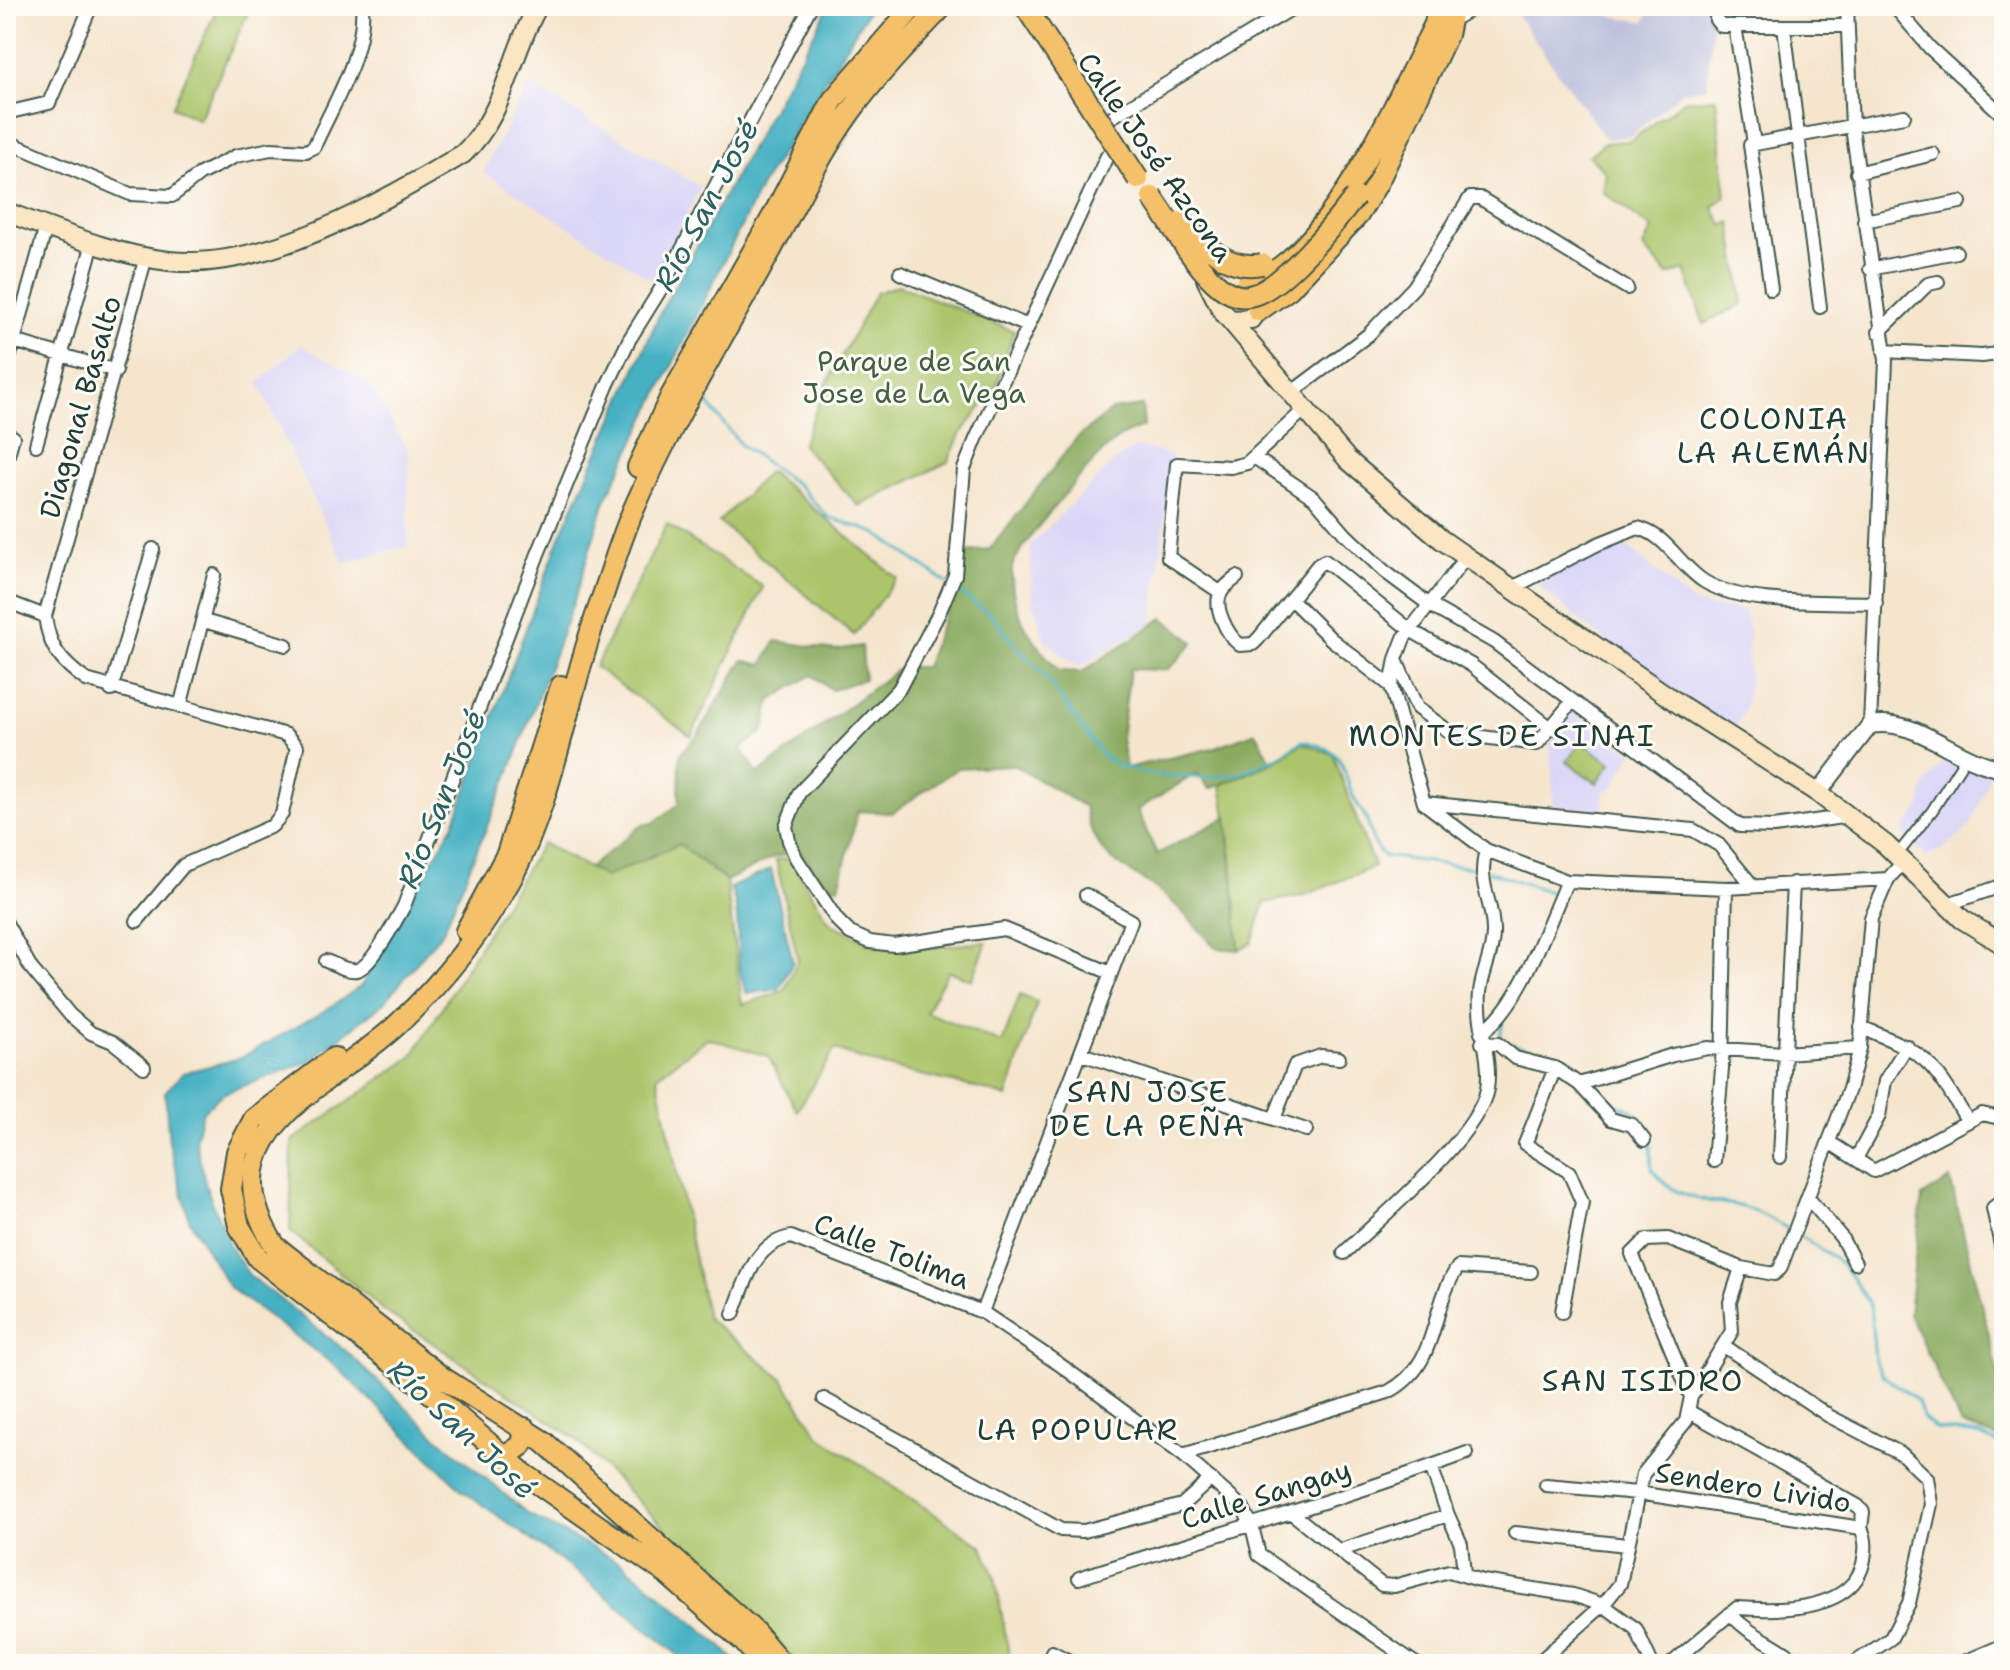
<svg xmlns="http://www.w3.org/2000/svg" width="2010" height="1670" viewBox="0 0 2010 1670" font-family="'Shantell Sans',sans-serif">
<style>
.built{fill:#dad6f7}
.industrial{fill:#c0c2dd}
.green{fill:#acc56a;stroke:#66814f;stroke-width:2}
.forest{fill:#89aa5e;stroke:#547449;stroke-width:2}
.water{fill:#45b1c3;stroke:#32777c;stroke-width:2}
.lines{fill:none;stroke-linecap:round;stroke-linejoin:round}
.stream{stroke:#45b1c3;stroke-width:3}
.pedestrian-casing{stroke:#3f564b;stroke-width:13}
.minor-casing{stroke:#3f564b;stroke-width:16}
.tertiary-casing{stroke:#3f564b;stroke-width:20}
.secondary-casing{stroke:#3f564b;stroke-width:22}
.primary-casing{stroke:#3f564b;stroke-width:24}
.pedestrian{stroke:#fff;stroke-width:9}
.minor{stroke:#fff;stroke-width:12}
.tertiary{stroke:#fff;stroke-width:16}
.secondary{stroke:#fbe6c4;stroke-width:18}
.primary{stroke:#f4c16b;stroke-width:20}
.primary-bridge-casing{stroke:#3f564b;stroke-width:24;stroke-linecap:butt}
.primary-bridge{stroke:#f4c16b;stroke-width:20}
.labels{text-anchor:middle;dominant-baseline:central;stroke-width:6;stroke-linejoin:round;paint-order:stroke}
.street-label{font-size:28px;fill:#1f3d34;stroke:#fdfcf7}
.park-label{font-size:28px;fill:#425f42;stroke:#fdfcf7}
.water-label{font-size:30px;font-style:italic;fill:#2a605f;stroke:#fdfcf7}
.neighbourhood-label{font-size:30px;letter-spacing:2px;fill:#1f3d34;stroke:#fdfcf7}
</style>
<rect width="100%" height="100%" fill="#fdfcf7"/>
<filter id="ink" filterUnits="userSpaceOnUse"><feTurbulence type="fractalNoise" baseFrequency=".0125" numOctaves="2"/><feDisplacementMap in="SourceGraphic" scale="16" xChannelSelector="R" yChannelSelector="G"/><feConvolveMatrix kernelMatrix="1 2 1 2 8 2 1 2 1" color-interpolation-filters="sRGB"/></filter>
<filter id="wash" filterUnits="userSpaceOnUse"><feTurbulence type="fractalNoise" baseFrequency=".006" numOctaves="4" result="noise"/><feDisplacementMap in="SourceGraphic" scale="32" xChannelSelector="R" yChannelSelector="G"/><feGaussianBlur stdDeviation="1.8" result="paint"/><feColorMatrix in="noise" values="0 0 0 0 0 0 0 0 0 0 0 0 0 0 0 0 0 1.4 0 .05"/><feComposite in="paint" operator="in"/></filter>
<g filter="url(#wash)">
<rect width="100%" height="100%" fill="#f5e5cd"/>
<!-- built -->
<path class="built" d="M 529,84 L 701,187 L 652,280 L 483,172 Z
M 301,345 L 370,384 L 409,452 L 408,546 L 344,563 L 258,383 Z
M 1138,447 L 1173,455 L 1152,623 L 1079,667 L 1045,641 L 1032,599 L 1030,545 L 1117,459 Z
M 1628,547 L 1695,605 L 1744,610 L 1750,633 L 1747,647 L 1750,681 L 1744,711 L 1732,733 L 1644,672 L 1536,584 L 1598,555 Z
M 1572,712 L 1633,753 L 1613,788 L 1605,791 L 1602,810 L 1554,806 L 1550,743 Z
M 1947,757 L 1990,774 L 1971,825 L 1944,848 L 1926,857 L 1902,832 L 1921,807 L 1923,788 Z"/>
<!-- industrial -->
<path class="industrial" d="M 1555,6 L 1645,22 L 1651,6 L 1714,6 L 1707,87 L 1682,92 L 1631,136 L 1606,139 L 1511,7 Z"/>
<!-- green -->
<path class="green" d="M 218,6 L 251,6 L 199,120 L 172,107 Z
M 1716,98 L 1726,196 L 1713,207 L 1723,226 L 1731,222 L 1743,304 L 1704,324 L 1685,270 L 1668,275 L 1643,247 L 1652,229 L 1603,192 L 1606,173 L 1589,156 L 1604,143 L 1630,141 L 1684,101 Z
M 898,285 L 1014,331 L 995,390 L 960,435 L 948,462 L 859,506 L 802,445 L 827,383 L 876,293 Z
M 769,471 L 897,578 L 854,635 L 719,522 Z
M 667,524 L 763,587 L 691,736 L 595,667 Z
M 1581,742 L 1611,763 L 1597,783 L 1567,762 Z
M 1303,743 L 1333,754 L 1374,867 L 1305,895 L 1265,903 L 1252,942 L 1239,950 L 1232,855 L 1221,785 L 1272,763 Z
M 542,843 L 605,877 L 679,844 L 726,881 L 742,1005 L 784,991 L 798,960 L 776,860 L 789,858 L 831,924 L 870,942 L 902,950 L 987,942 L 972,980 L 948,971 L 926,1012 L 1002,1043 L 1020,995 L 1037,1002 L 1007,1097 C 951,1078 889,1073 835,1049 L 797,1111 L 768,1056 L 708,1038 L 657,1076 L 707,1318 L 783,1379 L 819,1436 L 983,1547 L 995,1577 L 1010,1660 L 1015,1664 L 800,1664 L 576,1439 L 386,1312 L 290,1231 L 292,1141 L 412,1057 Z"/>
<!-- forest -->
<path class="forest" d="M 1142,406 L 1144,426 C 1134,431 1120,435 1112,443 C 1095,457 1013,552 1012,568 C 1009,610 1032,642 1059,671 L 1082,672 L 1163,618 L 1194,642 L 1168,670 L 1130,669 L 1121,739 L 1126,768 L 1213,748 L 1256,732 L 1272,763 L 1210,789 L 1197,773 L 1137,810 L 1157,854 L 1227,817 L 1239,950 L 1216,948 C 1201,932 1186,914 1169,899 C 1131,864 1096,869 1085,807 L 1013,765 L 958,768 L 892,813 L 858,811 L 839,887 L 827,886 L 800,851 L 774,857 L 726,881 L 679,844 L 605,877 L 589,868 L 642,825 L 653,823 L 679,804 L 680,754 L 697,736 L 743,660 L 762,665 L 776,641 L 835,650 L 862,646 L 864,679 L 832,690 L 812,675 L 770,701 L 764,731 L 741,748 L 758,774 L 901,667 L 925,667 L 968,552 L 990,549 L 1076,439 L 1112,410 Z
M 1950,1179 L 2004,1395 L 2004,1440 L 1961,1425 L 1909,1314 L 1922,1197 Z"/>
<!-- water -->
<path class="water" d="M 829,6 L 871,6 L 761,186 L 605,501 L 574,601 L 509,774 L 443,931 L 385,1002 L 310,1061 L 222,1094 L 203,1111 L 195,1140 L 206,1186 L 230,1247 L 249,1275 L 346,1351 L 438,1438 L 529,1515 L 624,1564 L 720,1645 L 738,1664 L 689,1664 L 579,1574 L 462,1490 L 338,1368 L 229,1287 L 189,1219 L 169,1142 L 165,1092 L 183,1073 L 240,1058 L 326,1010 L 361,986 L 454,823 L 560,537 L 661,311 Z
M 771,869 L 793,962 L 779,989 L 747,994 C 730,955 745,918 730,888 Z"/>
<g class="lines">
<!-- stream -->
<path class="stream" d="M 704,399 L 741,445 L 798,485 L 828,517 L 876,533 L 947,583
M 953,588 L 993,616 L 1020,651 L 1042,672 L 1102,755 L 1119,766 L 1149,774 L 1199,778 L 1239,774 L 1277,758 L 1303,741 C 1344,750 1340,761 1353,796 C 1356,804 1362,810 1366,818 C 1372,833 1371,844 1384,856 L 1480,869
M 1488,871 L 1556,894
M 1500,1039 L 1503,1019
M 1505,1043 C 1536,1051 1560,1051 1584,1077
M 1592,1085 L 1616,1105 L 1632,1110 L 1650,1128 L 1652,1169 C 1675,1200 1700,1199 1735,1205 C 1755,1209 1774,1221 1792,1231
M 1798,1235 L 1836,1259 L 1851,1276 L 1870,1305 L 1875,1360 L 1882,1375 L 1918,1401 L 1923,1418 L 1936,1429 L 1978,1435 L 2004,1446"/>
</g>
</g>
<g filter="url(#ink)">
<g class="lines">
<defs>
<path id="pedestrian" d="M 1897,855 L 1932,811 L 1966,757"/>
<path id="minor" d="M 1717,6 L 1716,20 L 1721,26 L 1847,26
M 1847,6 L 1852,128 L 1886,360 L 1870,725
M 1894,6 L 1930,48 L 2004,116
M 1451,21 L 1476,6
M 1735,26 L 1754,143
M 1784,26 L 1820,307
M 6,113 L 49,103 L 91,6
M 1105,121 L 1296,6
M 6,141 L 130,194 L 172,196 L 200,174 L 236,156 L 271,149 L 306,151 L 314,147 C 333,104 366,53 362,6
M 1857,173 L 1933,154
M 1864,221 L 1960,202
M 1870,269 L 1956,252
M 900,273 L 1028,326
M 1771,289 L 1750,145 L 1904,116
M 1879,332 L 1928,284 L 1938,282
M 14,341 L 116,371
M 1884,351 L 1982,356 L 2004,353
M 6,369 L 46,227
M 1291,393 L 1368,335 L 1414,287 L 1470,198 L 1480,198 L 1627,288
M 36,445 L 93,243
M 1254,457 L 1314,498 L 1345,534 L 1384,571 L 1431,606 L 1494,642 L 1740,826 L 1774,827 L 1849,816
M 6,462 L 13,437
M 1466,557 L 1404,638 L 1396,659 L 1391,686 L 1424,803 L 1486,850 L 1567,881 L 1726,888 L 1888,879
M 1237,577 C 1232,581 1225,586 1222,591 C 1211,605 1228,636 1240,645 L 1253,644 L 1259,638 L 1318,565 L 1325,561 L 1410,630 L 1471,665 L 1552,729
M 1514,587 L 1598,544 L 1638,528 C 1667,535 1680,567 1705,582 C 1748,607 1827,601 1876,603
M 1220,592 L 1168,557 L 1177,464 L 1231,467 L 1247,463 L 1305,409
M 1291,599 L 1331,639 L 1391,686
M 6,601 L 45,616
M 204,621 L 286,645
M 1396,660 L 1417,708 L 1451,733 L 1537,744 L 1571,703
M 111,690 L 153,549
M 180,707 L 214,575
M 1425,803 L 1693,830 L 1719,845 L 1753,886
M 1948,904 L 2004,885
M 137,921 L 184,865 L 272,826 L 282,814 L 297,747 L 286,735 L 86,680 C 61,662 49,648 45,616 L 146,257
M 6,923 L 31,968 L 70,1015 L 91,1033 L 113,1042 L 144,1067
M 326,961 C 334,964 349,972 357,970 C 372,966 396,920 404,906 L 538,554 L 607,386 L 629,340 L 662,287 L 811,6
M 1111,973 L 1004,929 L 894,945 L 870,942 L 850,933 L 837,920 L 796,858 L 789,841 L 786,826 L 799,793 L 899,689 L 939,613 L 955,575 L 964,469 L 976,439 L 1107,156 L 1124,149
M 1861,1027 C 1928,1055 1930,1058 1967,1120
M 1481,1033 C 1521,1006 1547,925 1567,881
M 1482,1043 L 1498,1044 L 1515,1058 L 1555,1068 L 1579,1084 L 1611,1119 L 1632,1125 L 1644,1140
M 1082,1054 L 1306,1130
M 1555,1068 L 1525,1144 L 1569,1172 L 1582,1202 L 1562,1312
M 1579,1084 L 1673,1055 L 1708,1048 L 1783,1053 L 1860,1048
M 1274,1119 L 1295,1065 L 1321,1056 L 1339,1058
M 1829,1142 L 1874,1171 L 1982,1114 L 2004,1119
M 1780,1157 L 1793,883
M 1857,1157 L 1879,1116 L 1885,1081 L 1907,1046
M 1714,1161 L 1722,1069 L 1726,888
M 1808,1198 L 1841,1237 L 1855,1263
M 2004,1199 L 1993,1208 L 2004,1260
M 1344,1253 C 1380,1218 1479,1136 1487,1089 C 1492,1058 1477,1025 1480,992 C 1482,973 1493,953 1493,933 C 1494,902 1476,884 1486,850
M 982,1312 L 1131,921 L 1086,895
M 733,1314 C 746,1282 753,1244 791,1237 L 982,1312 L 1059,1364 L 1183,1455 L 1243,1508 L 1252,1526 L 1259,1555 L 1416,1664
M 1724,1346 L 1829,1416 L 1902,1454 L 1927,1478 L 1931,1504 L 1909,1603 L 1891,1638 L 1853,1664
M 1691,1397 L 1732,1331 L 1730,1302 L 1741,1268
M 824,1399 L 1061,1530 L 1084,1531 L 1182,1505 L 1211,1479
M 1688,1411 L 1858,1506 L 1863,1512 L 1861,1528
M 1183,1455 L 1388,1392 C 1441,1364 1428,1311 1458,1267 L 1531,1272
M 1546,1485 L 1638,1493 L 1861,1528
M 1293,1514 L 1382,1585 L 1394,1586 L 1449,1571 L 1483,1581 L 1573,1595 L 1603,1605 L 1636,1629 L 1652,1664
M 1448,1515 L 1461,1544 L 1464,1573
M 1515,1533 L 1627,1545
M 1341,1550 L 1448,1515 L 1431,1466
M 1079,1578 C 1208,1536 1339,1501 1467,1453
M 1730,1613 C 1750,1637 1777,1643 1800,1664
M 1052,1652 L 1075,1664
M 1537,1664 L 1603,1605 L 1620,1584 L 1643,1474 L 1686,1421 L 1691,1397 L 1632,1254 L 1646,1240 L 1668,1239 L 1741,1268 L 1774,1274 L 1780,1269 L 1849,1089 L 1860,1048 L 1871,918 L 1888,879 L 1904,861
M 1671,1664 L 1737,1608 C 1777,1611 1850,1612 1863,1564 C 1866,1550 1867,1540 1861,1528
M 1959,1664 L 2004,1645"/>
<path id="tertiary" d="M 1818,793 L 1870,725 C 1917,716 1957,763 2004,769"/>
<path id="secondary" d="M 6,212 C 58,231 114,255 169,261 C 266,272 383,201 463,154 C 507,112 509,56 538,6
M 1202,248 L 1237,282
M 1206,279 L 1222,311 L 1230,320 L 1251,319 L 1260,304 L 1257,292 L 1242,282 L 1227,287 L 1220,302
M 1230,320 L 1348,460 L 1442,540 L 1682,706 L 1818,793 L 1886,845 L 1962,919 L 2004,945"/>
<path id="primary" d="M 1247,283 C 1327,265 1400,93 1435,24 L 1438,6
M 1258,311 L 1289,289 L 1358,215 L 1378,182 L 1447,35 L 1453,6
M 638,467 L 671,396 L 773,216 L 833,100 L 914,6
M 466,931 L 507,854 L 561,686
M 334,1058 L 254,1119 L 237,1152 L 231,1189 L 239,1226 L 258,1258 L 432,1394 L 523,1473 L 667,1574 L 744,1642 L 763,1664
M 503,1458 L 522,1445 L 525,1428
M 782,1664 L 755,1632 L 544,1442 L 443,1378 L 275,1246 C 201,1131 331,1088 399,1023 C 445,980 481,934 511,879 C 555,795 567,696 599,607 C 611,573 621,537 636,504 C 671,425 714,351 756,277 C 787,223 815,161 851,111 C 878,74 912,39 943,6"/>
</defs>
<!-- pedestrian casing -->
<use href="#pedestrian" class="pedestrian-casing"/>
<!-- minor casing -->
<use href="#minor" class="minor-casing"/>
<!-- tertiary casing -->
<use href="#tertiary" class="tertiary-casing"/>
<!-- secondary casing -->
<use href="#secondary" class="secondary-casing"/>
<!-- primary casing -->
<use href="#primary" class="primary-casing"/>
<!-- pedestrian -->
<use href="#pedestrian" class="pedestrian"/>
<!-- minor -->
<use href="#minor" class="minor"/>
<!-- tertiary -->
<use href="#tertiary" class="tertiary"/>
<!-- secondary -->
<use href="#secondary" class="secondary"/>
<!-- primary -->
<use href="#primary" class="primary"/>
<defs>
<path id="primary-bridge" d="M 1025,6 L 1138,179
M 1152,197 C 1171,223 1195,267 1219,286 C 1229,294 1241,299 1253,295 C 1282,288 1336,222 1355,197
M 1182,222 C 1206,245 1226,271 1262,264"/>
</defs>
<!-- primary-bridge casing -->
<use href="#primary-bridge" class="primary-bridge-casing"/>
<!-- primary-bridge -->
<use href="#primary-bridge" class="primary-bridge"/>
</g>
</g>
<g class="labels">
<!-- street labels -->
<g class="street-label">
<text transform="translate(1156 157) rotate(55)">Calle José Azcona</text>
<text transform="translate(80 407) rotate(-74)">Diagonal Basalto</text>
<text transform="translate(892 1251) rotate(21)">Calle Tolima</text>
<text transform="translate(1753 1487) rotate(9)">Sendero Livido</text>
<text transform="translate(1266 1494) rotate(-17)">Calle Sangay</text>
</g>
<!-- park labels -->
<g class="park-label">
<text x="914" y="361">Parque de San<tspan x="914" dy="32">Jose de La Vega</tspan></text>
</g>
<!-- water labels -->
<g class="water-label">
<text transform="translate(706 205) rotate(-62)">Río San José</text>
<text transform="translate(441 799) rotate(-68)">Río San José</text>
<text transform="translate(462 1429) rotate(43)">Río San José</text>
</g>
<!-- neighbourhood labels -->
<g class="neighbourhood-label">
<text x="1774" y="418">COLONIA<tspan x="1774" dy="34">LA ALEMÁN</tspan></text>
<text x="1502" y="735">MONTES DE SINAI</text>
<text x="1148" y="1091">SAN JOSE<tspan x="1148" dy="34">DE LA PEÑA</tspan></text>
<text x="1643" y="1380">SAN ISIDRO</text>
<text x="1078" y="1429">LA POPULAR</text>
</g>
</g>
<!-- margin -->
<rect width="2010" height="1670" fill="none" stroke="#fdfcf7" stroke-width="32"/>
</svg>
